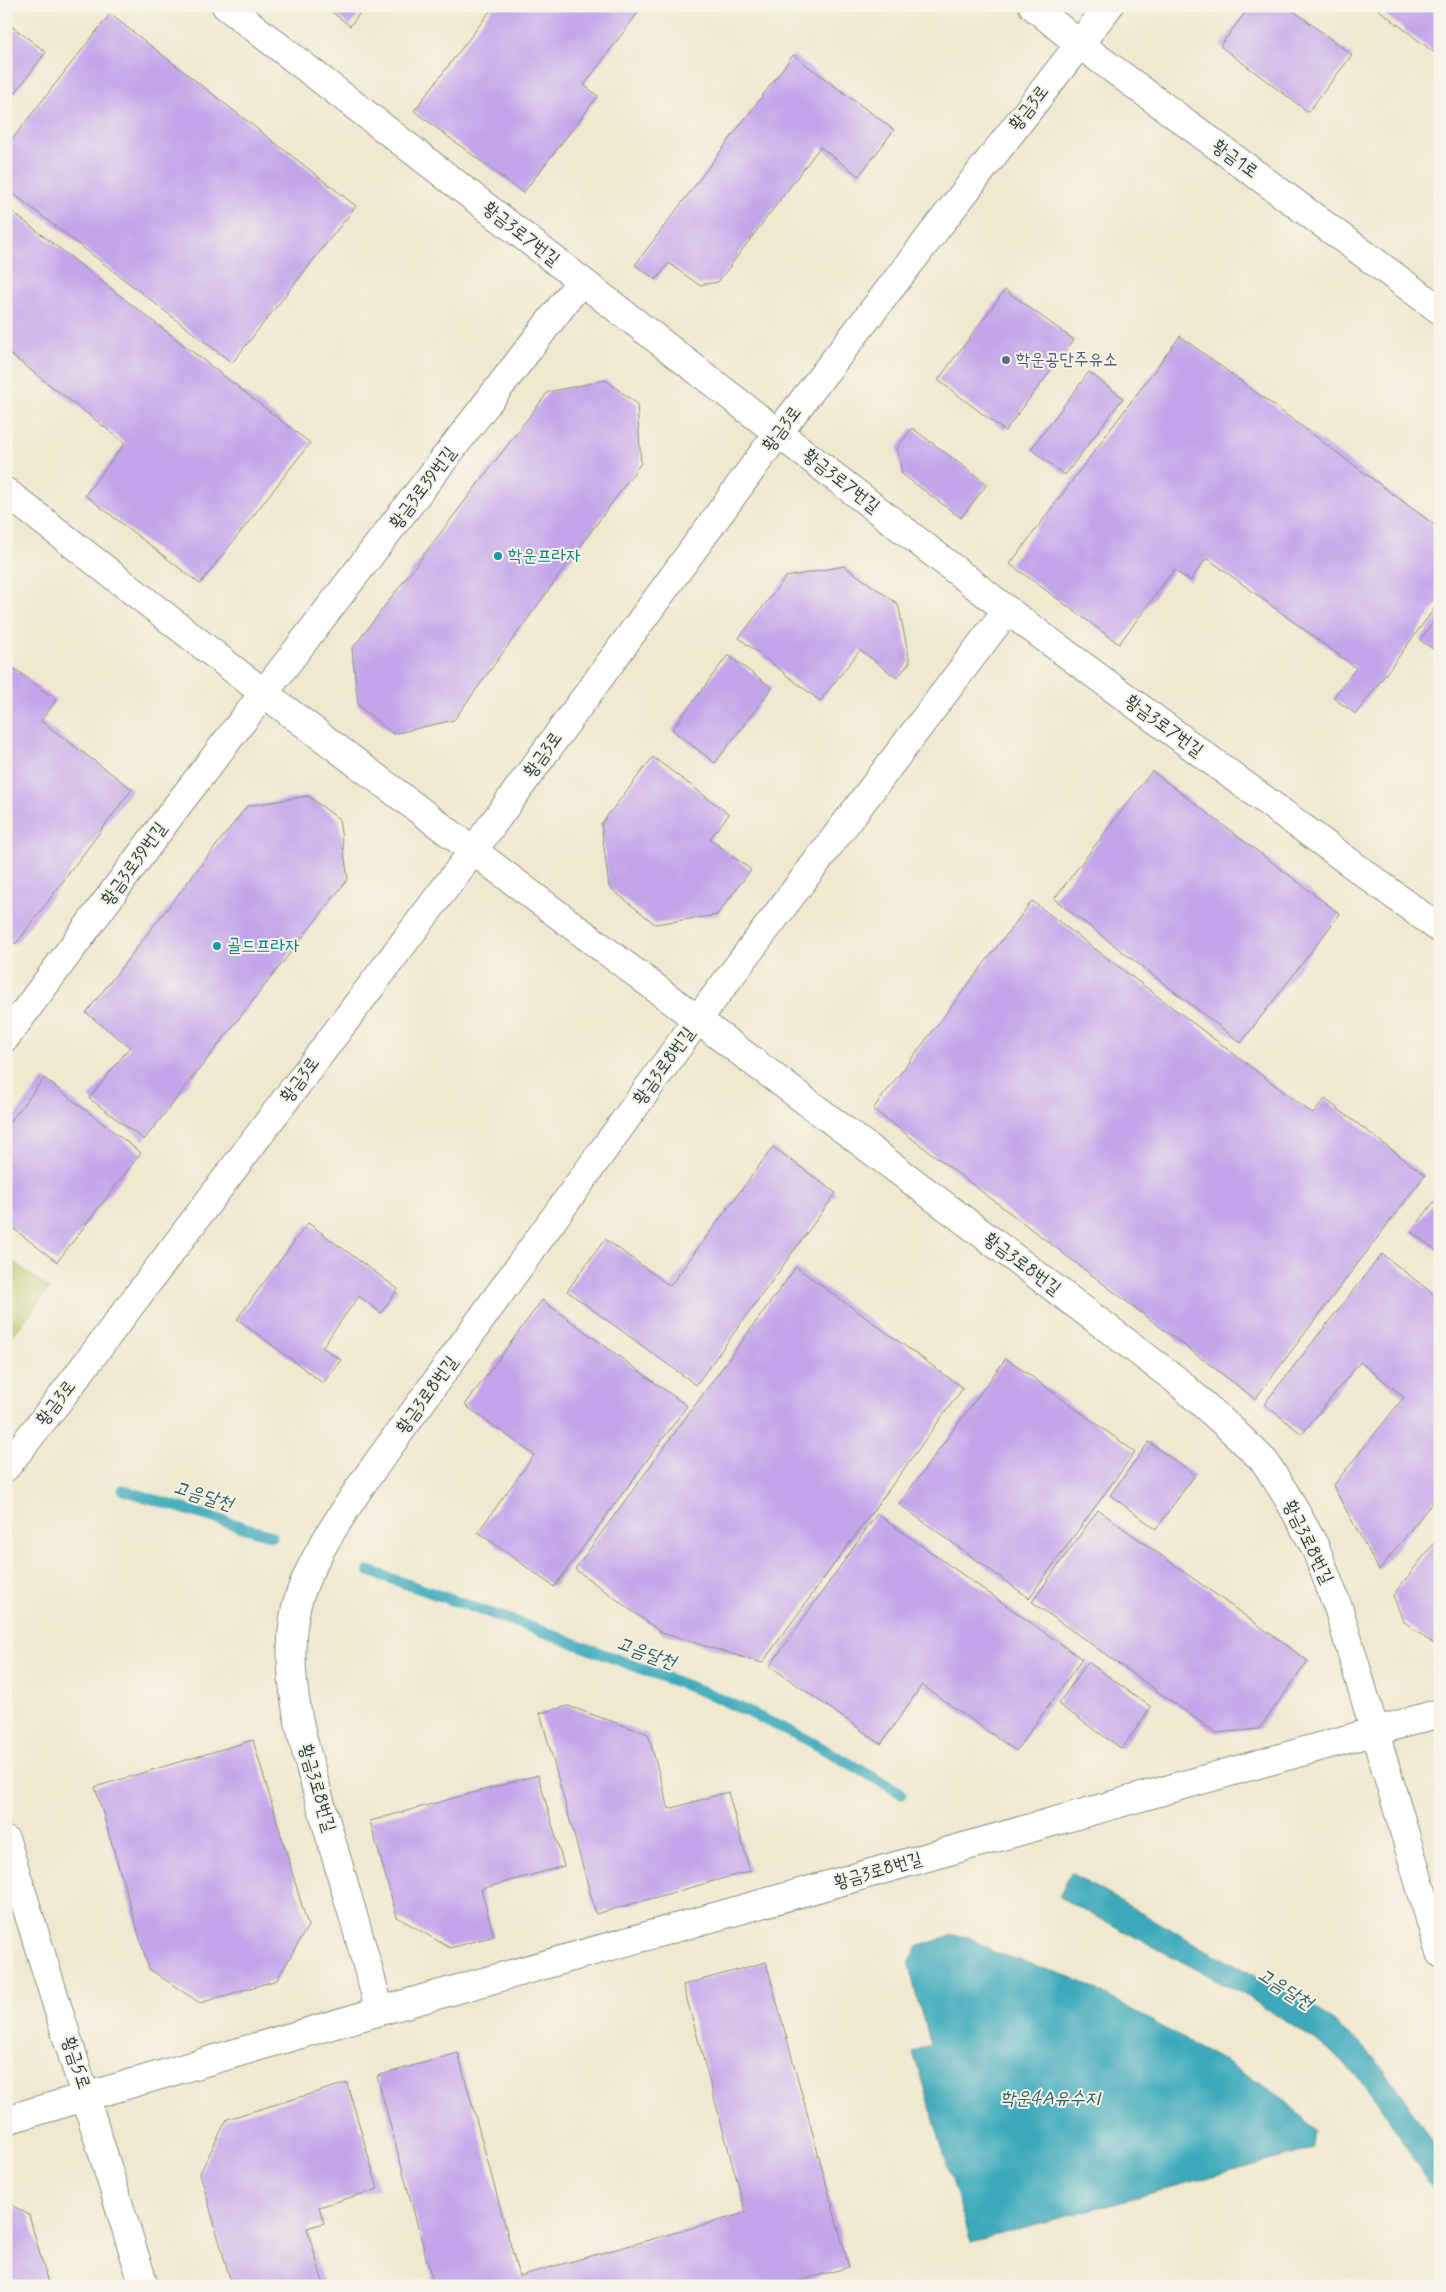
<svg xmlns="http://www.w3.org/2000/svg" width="1446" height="2292" viewBox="0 0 1446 2292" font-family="Mynerve,'Poor Story',sans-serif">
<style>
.green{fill:#bbcb6d;stroke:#6d8450}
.water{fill:#3caabb;stroke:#2e7478}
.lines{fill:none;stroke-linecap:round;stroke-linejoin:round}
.stream{stroke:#3caabb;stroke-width:11}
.building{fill:#c3a6ea}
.minor-casing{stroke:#889282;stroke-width:30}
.minor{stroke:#fff;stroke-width:28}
.service-dot{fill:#5c6f8a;stroke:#f7f3e8;stroke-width:2}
.culture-dot{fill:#0f9aa8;stroke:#f7f3e8;stroke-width:2}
.labels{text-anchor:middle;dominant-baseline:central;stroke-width:4;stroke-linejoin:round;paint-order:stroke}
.street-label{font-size:18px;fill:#1f3d34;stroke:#f7f3e8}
.service-label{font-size:18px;fill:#4e5e75;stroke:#f7f3e8;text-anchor:start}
.culture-label{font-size:18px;fill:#0d838f;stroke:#f7f3e8;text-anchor:start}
.water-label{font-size:19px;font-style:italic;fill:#285e5c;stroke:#f7f3e8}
</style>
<rect width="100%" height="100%" fill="#f7f3e8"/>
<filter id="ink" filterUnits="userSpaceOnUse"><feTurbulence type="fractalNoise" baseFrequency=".02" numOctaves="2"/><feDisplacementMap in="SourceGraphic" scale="10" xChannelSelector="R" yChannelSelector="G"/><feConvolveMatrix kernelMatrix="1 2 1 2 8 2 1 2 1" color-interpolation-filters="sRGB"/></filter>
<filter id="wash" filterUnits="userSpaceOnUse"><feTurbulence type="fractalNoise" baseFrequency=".0096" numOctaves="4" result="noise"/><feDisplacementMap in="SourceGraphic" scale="20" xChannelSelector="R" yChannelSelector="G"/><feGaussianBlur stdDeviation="1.12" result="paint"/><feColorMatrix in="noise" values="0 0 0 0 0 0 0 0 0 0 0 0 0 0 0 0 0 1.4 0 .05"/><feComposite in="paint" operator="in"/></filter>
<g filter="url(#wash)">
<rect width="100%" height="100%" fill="#f0e8cf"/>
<!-- green -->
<path class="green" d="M 6,1256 L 49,1289 L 6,1344 Z"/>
<!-- water -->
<path class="water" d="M 1071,1873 L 1212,1953 L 1315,2007 L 1363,2046 L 1388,2074 L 1440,2154 L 1440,2200 L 1376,2100 L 1359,2079 L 1330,2050 L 1240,1992 L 1059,1897 Z
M 952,1935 L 969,1937 L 994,1952 L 1071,1977 L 1109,1997 L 1246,2074 L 1286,2101 L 1315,2130 L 1313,2149 L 971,2242 L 913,2052 L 931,2044 L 917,1999 L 909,1964 L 917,1947 Z"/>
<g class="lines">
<!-- stream -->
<path class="stream" d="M 123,1490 L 272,1536
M 369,1571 L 533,1628 L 712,1695 L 806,1739 L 901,1793"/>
</g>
<g id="blocks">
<!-- building -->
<path class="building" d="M 324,6 L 365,6 L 350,26 Z
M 494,6 L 643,6 L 584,85 L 598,96 L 523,193 L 414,111 Z
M 1250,6 L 1287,6 L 1352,55 L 1308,112 L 1220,46 Z
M 1374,6 L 1440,6 L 1440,57 Z
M 110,14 L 356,206 L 232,363 L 6,188 L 6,147 Z
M 6,22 L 46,52 L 6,105 Z
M 793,55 L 894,130 L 859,176 L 820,147 L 718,282 L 699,285 L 669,263 L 656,280 L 635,265 Z
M 6,207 L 310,443 L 200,584 L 85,495 L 125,443 L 6,351 Z
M 1005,290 L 1074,340 L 1005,431 L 938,380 Z
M 1180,336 L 1440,529 L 1440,601 L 1356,714 L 1333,698 L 1356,668 L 1207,558 L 1190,581 L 1174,570 L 1119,644 L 1010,564 Z
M 1089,372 L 1123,398 L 1065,475 L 1031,449 Z
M 606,380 L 637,404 L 641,463 L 454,720 L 393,734 L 358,705 L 352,649 L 548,392 Z
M 912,428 L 987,484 L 961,518 L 902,474 L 897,448 Z
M 844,566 L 898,604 L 910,662 L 897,678 L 860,650 L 820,701 L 739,638 L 786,577 Z
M 1440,613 L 1440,654 L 1420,640 Z
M 728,655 L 772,688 L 715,763 L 672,730 Z
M 6,662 L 56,700 L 41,721 L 132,789 L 16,944 L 6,936 Z
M 653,757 L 729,814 L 710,839 L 751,870 L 717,915 L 655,924 L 609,887 L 601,824 Z
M 1152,771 L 1340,914 L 1241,1043 L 1054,899 Z
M 308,796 L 339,819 L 348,879 L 144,1140 L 89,1098 L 130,1047 L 86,1013 L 247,806 Z
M 1032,901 L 1313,1114 L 1325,1099 L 1425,1175 L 1255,1399 L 873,1109 Z
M 44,1078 L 141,1153 L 57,1262 L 6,1223 L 6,1127 Z
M 773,1147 L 836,1193 L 696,1385 L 567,1291 L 605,1239 L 670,1286 Z
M 1440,1194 L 1440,1253 L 1411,1232 Z
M 308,1223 L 398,1289 L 381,1313 L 359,1296 L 322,1347 L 341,1360 L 323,1383 L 237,1319 Z
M 1382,1254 L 1440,1299 L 1440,1493 L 1379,1570 L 1333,1486 L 1404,1397 L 1360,1362 L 1302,1434 L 1264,1404 Z
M 796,1267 L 963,1388 L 762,1663 L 662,1633 L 575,1569 Z
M 542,1300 L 687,1406 L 554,1587 L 478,1532 L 534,1455 L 465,1405 Z
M 1006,1358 L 1135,1452 L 1029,1598 L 899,1504 Z
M 1149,1442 L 1195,1475 L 1156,1529 L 1110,1495 Z
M 1098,1510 L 1308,1661 L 1259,1729 L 1216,1733 L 1032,1602 Z
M 877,1514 L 1082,1659 L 1016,1751 L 922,1685 L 881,1744 L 770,1666 Z
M 1440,1536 L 1440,1649 L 1403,1621 L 1393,1595 Z
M 1088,1662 L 1151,1707 L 1122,1749 L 1058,1704 Z
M 568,1706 L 648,1734 L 669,1809 L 728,1792 L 750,1871 L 596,1914 L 540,1713 Z
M 253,1740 L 308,1926 L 277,1980 L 200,2003 L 149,1969 L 95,1787 Z
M 1440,1772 L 1440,1808 L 1439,1808 L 1434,1790 Z
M 538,1775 L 564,1866 L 481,1889 L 494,1936 L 450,1948 L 397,1917 L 370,1821 Z
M 766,1962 L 849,2267 L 781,2286 L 434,2286 L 377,2076 L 458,2053 L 519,2276 L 746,2213 L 683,1985 Z
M 347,2083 L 378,2189 L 319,2207 L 324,2223 L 307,2228 L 324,2286 L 232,2286 L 200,2173 L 227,2119 Z
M 6,2202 L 29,2215 L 48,2283 L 38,2286 L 6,2286 Z"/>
</g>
</g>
<g filter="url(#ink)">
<use href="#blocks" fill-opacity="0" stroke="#889282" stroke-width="1"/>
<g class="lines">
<defs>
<path id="minor" d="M 226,6 L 1007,610 L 1440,929
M 1033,6 L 1079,44 L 1440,310
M 6,492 L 265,694 L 1175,1379 L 1232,1430 L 1265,1462 L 1288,1498 L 1315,1547 L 1339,1610 L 1440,1953
M 6,1037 L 177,806 L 581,281
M 6,1467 L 59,1400 L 473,851 L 778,433 L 1109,6
M 6,1841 L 144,2286
M 380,2011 C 363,1950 346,1890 328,1829 C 309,1761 283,1691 294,1618 C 301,1573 337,1522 362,1484 L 698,1019 L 1007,610
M 6,2120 L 380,2011 L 1440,1713"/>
</defs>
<!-- minor casing -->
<use href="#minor" class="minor-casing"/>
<!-- minor -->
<use href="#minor" class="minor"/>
</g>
</g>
<!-- markers -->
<circle class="service-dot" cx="1006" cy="360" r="5"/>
<g class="culture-dot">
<circle cx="498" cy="556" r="5"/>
<circle cx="217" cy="946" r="5"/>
</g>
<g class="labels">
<!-- street labels -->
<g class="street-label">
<text transform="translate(1029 108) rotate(-52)">황금3로</text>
<text transform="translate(1235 159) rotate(36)">황금1로</text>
<text transform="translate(521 234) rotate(38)">황금3로7번길</text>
<text transform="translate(782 429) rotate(-53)">황금3로</text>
<text transform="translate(841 481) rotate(38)">황금3로7번길</text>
<text transform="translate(423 488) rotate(-53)">황금3로39번길</text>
<text transform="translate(1164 726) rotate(36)">황금3로7번길</text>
<text transform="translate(543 755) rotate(-54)">황금3로</text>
<text transform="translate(134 864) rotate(-54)">황금3로39번길</text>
<text transform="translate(664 1066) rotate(-54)">황금3로8번길</text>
<text transform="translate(300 1080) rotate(-53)">황금3로</text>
<text transform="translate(1022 1264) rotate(37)">황금3로8번길</text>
<text transform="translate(427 1395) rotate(-54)">황금3로8번길</text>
<text transform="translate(56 1403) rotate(-52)">황금3로</text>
<text transform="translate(1308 1542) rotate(64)">황금3로8번길</text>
<text transform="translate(317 1788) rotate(74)">황금3로8번길</text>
<text transform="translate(878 1871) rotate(-16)">황금3로8번길</text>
<text transform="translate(76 2063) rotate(72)">황금5로</text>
</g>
<!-- service labels -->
<g class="service-label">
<text x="1016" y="360">학운공단주유소</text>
</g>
<!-- culture labels -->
<g class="culture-label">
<text x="508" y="556">학운프라자</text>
<text x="227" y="946">골드프라자</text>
</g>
<!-- water labels -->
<g class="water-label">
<text transform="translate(203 1496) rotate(17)">고음달천</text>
<text transform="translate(646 1653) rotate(20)">고음달천</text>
<text transform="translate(1285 1989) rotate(32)">고음달천</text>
<text x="1050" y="2098">학운4A유수지</text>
</g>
</g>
<!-- margin -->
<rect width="1446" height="2292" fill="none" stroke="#f7f3e8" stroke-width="25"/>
</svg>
